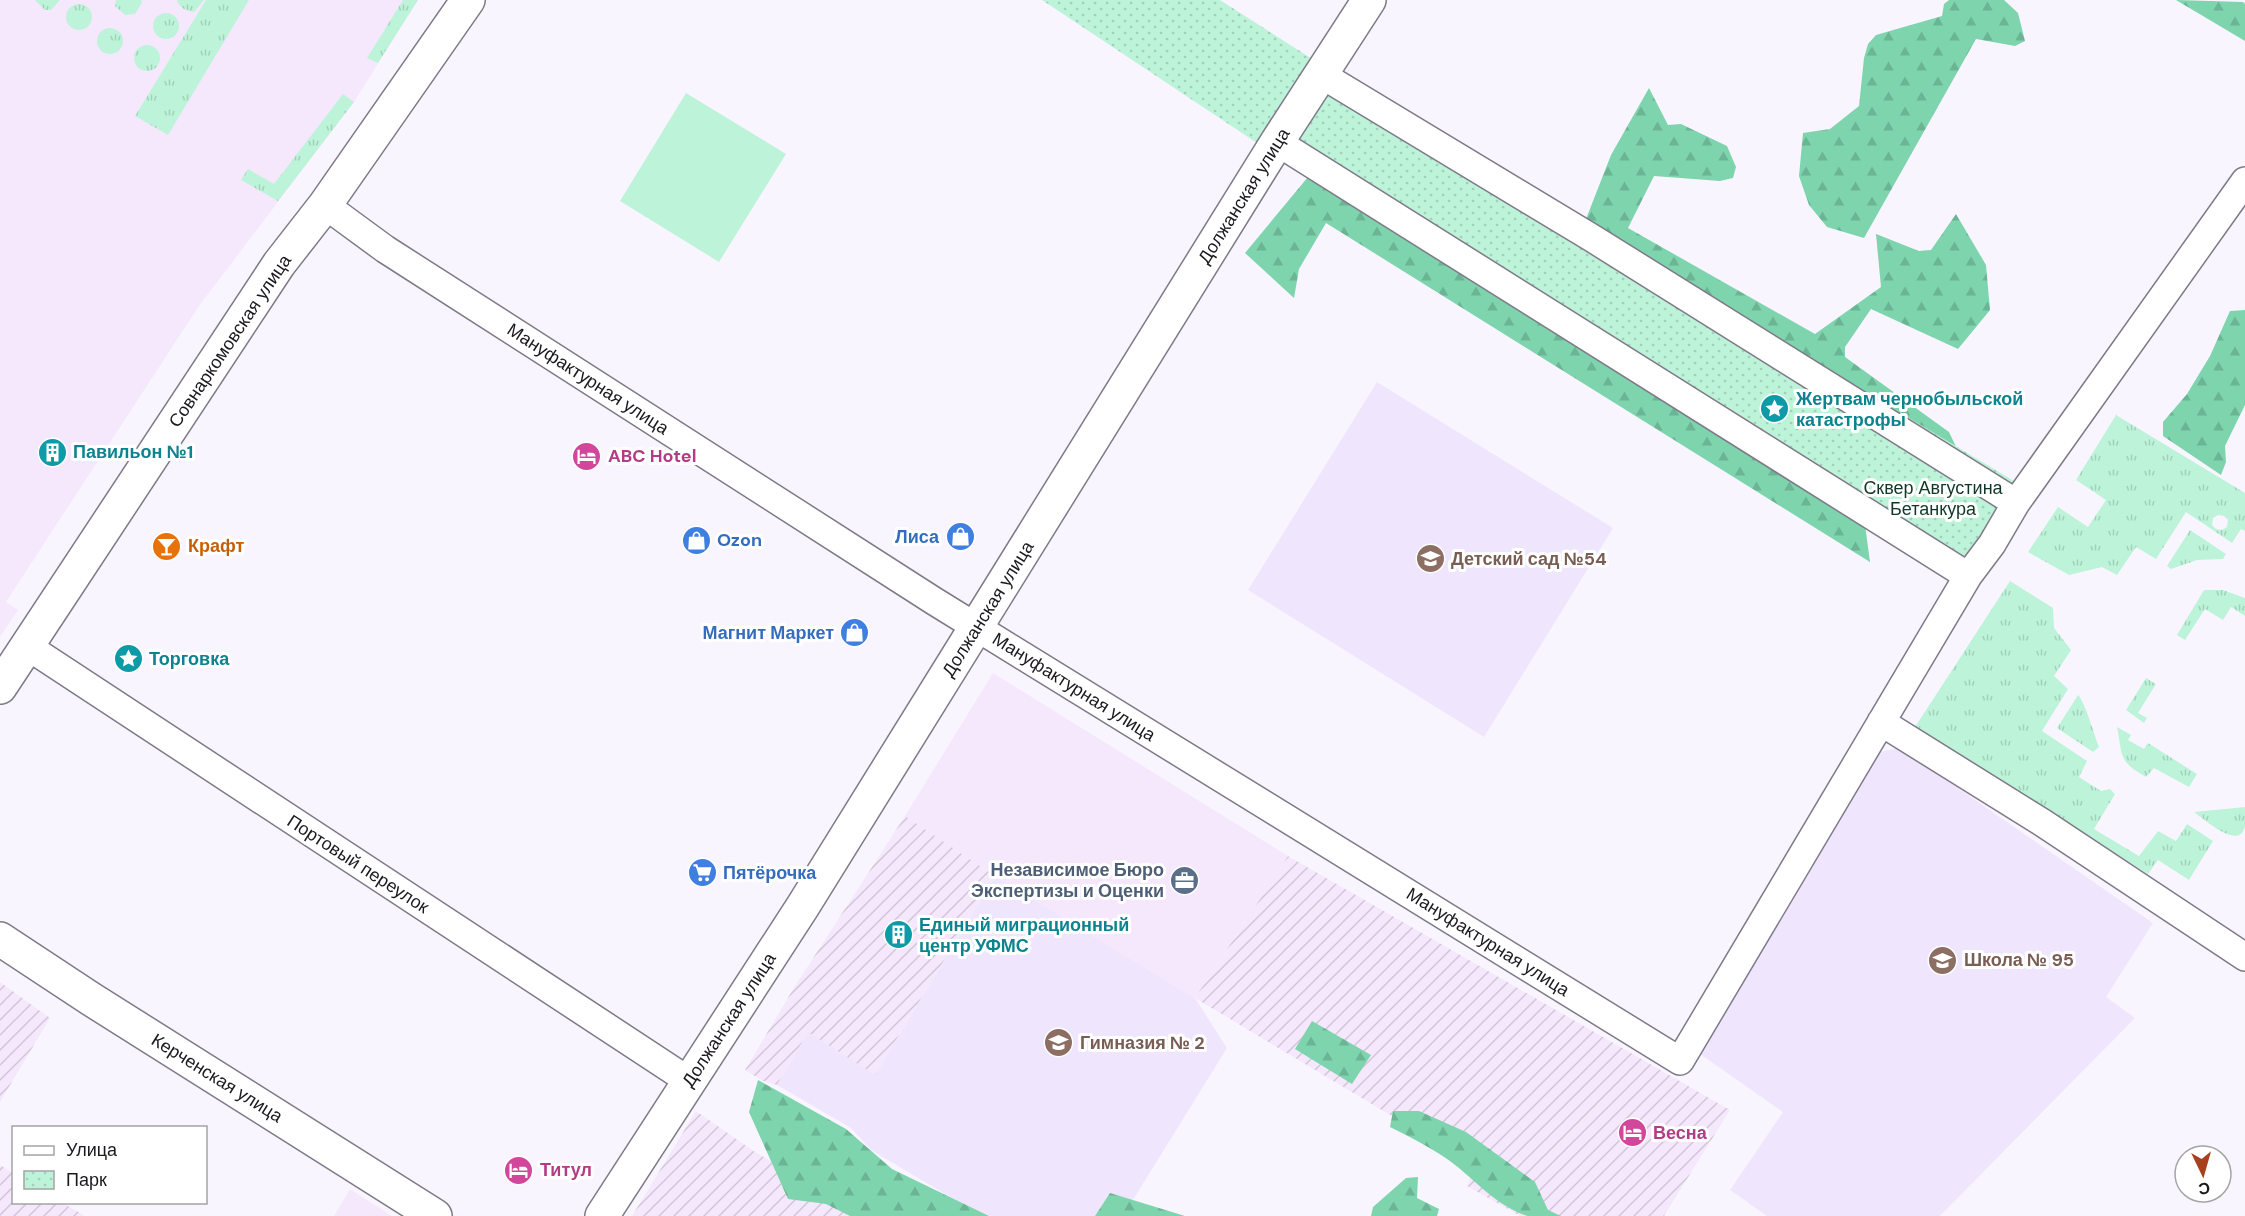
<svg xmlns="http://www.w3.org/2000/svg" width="2245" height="1216" viewBox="0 0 2245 1216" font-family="'DM Sans',sans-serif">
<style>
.commercial{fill:#f5e8fc}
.industrial{fill:url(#industrial-furrows)}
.built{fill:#efe6fe}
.grass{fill:url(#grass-tufts);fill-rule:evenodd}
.forest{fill:url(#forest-firs)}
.park{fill:url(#park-dots)}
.pitch{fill:#bdf4d9}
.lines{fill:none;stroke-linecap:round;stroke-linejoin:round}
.street-casing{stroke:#7f7988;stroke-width:30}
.secondary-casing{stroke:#7f7988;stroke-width:36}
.street{stroke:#fff;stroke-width:27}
.secondary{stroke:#fff;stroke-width:33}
.labels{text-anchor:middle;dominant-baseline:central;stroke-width:6;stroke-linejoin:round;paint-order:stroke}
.street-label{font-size:18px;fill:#1b181e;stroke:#fff}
.culture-label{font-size:18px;font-weight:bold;fill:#0d838f;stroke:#fff;text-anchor:start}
.hotel-label{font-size:18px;font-weight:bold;fill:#b23c85;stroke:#fff;text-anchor:start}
.park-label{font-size:18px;fill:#103727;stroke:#fff}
.shop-label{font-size:18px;font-weight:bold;fill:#366cbe;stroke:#fff;text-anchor:end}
.food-label{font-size:18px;font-weight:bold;fill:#c56008;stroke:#fff;text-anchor:start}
.education-label{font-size:18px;font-weight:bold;fill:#785e54;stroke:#fff;text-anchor:start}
.service-label{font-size:18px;font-weight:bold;fill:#4e5e75;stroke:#fff;text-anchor:end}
</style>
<defs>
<pattern id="industrial-furrows" width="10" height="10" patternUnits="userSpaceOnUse" patternTransform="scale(1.5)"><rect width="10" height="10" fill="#f5e8fc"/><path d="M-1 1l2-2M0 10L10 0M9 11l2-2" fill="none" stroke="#d1c6d8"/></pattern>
<pattern id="grass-tufts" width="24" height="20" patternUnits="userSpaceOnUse" patternTransform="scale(1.5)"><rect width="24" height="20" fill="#bdf4d9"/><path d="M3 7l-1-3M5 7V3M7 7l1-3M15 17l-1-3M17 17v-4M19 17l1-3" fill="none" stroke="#a2d0ba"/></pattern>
<pattern id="forest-firs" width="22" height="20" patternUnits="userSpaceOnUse" patternTransform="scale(1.5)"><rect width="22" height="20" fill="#7dd4ad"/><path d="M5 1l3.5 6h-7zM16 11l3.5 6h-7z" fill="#6bb594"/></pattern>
<pattern id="park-dots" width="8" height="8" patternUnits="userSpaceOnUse" patternTransform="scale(1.5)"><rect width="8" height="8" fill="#bdf4d9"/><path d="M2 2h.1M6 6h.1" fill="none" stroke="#a2d0ba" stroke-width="1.8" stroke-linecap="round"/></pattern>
</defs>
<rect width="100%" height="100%" fill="#f9f5ff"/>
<!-- commercial -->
<path class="commercial" d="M 0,0 L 418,0 L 354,102 L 199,306 L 6,602 L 18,610 L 0,637 Z
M 993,673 L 1288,856 L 1195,998 L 995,876 L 905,816 Z
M 350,1189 L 392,1216 L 334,1216 Z"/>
<!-- industrial -->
<path class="industrial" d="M 905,816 L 995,876 L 875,1075 L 808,1033 L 777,1085 L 763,1081 L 745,1070 L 795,986 Z
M 1288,856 L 1730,1110 L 1664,1216 L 1520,1216 L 1467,1186 L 1475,1166 L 1195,998 Z
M 0,982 L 50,1018 L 0,1102 Z
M 696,1111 L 755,1152 L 866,1216 L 632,1216 Z
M 0,1165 L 13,1173 L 14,1202 L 63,1203 L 85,1216 L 0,1216 Z"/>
<!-- built -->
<path class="built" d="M 1377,382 L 1613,528 L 1484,737 L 1248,590 Z
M 1900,748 L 2153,923 L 2106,997 L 2135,1018 L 1940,1216 L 1767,1216 L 1730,1190 L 1783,1112 L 1700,1054 L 1879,752 Z
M 995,876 L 1195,998 L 1227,1048 L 1123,1216 L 982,1216 L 871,1150 L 851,1128 L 777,1085 L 808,1032 L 875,1075 Z"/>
<!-- grass -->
<path class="grass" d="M 35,0 L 60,0 L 51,10 L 45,10 Z
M 116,0 L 141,0 L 142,3 L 135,14 L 125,15 L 115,6 Z
M 177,0 L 204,0 L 194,12 C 187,11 179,8 177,0 Z
M 206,0 L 249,0 L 168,135 L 135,116 Z
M 403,0 L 418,0 L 378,63 L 367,58 Z
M66 17a13 13 0 1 1 26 0a13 13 0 1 1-26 0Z
M153 26a13 13 0 1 1 26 0a13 13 0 1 1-26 0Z
M97 41a13 13 0 1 1 26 0a13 13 0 1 1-26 0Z
M134 58a13 13 0 1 1 26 0a13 13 0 1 1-26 0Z
M 343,94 L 354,102 L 278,201 L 241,180 L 248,169 L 274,184 Z
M 2116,415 L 2245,493 L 2245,531 L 2241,529 L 2232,543 L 2186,512 L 2156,559 L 2136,547 L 2117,575 L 2102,567 L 2069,575 L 2028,552 L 2058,507 L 2088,527 L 2106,500 L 2076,480 ZM 2218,515 L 2224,516 L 2228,520 L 2227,527 L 2222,530 L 2216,529 L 2212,525 L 2213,518 Z
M 2190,530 L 2226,554 L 2223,559 L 2197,560 L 2171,569 L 2167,566 Z
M 2010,581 L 2053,608 L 2054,628 L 2071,650 L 2054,676 L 2068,689 L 2042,731 L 2087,761 L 2079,777 L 2101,791 L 2110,789 L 2115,794 L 2094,829 L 2139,856 L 2158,831 L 2176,841 L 2187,824 L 2213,841 L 2189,880 L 2158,860 L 2148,874 L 1915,727 Z
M 2204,590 L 2223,590 L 2245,598 L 2245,616 L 2231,607 L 2223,620 L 2205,609 L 2185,640 L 2177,635 Z
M 2146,678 L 2156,684 L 2138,713 L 2147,718 L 2144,723 L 2126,710 Z
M 2078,695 C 2085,702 2094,734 2099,747 L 2093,752 L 2057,728 Z
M 2117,727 L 2131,735 L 2128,740 L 2144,749 L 2148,743 L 2197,774 L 2189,787 L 2154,768 L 2146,777 C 2118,761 2123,757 2117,727 Z
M 2245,807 C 2245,813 2245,820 2245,826 C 2240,852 2204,819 2194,812 Z"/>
<!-- forest -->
<path class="forest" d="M 1949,0 L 2004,0 L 2018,13 L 2025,41 L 2015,46 L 1976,39 L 1864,238 L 1827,227 L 1809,205 L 1799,176 L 1803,133 L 1830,129 L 1859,106 L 1864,58 L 1868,44 L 1876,35 L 1942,16 L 1944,4 Z
M 2176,0 L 2243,2 L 2245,4 L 2245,41 Z
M 1649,88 L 1668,125 L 1681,124 L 1727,146 L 1736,167 L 1733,178 L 1720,181 L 1654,176 L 1628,228 L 1815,334 L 1881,287 L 1876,234 L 1919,251 L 1931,250 L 1956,214 L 1986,265 L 1990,310 L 1958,349 L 1871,309 L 1845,347 L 1845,357 L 1949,432 L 1959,453 L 1579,237 L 1611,155 Z
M 1308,177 L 1864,517 L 1870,562 L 1326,223 L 1299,269 L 1294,298 L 1245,253 Z
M 2245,310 L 2245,405 L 2225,446 L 2226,462 L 2221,475 L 2163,436 L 2163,422 L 2187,394 L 2210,356 L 2230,311 Z
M 1312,1021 L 1371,1055 L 1352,1084 L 1295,1049 Z
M 758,1080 L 846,1129 L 892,1169 L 989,1216 L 850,1216 L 826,1204 L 788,1199 L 749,1112 Z
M 1393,1111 L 1419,1111 L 1466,1132 L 1535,1182 L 1548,1210 L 1561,1216 C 1551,1216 1538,1216 1528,1216 C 1502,1209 1479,1185 1459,1168 C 1438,1151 1414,1139 1390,1127 Z
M 1418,1177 L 1417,1198 L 1439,1209 L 1437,1216 L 1371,1216 L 1373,1207 L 1406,1178 Z
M 1110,1193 L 1185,1216 L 1095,1216 Z"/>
<!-- park -->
<path class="park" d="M 1042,0 L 1220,0 L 1317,62 L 2019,484 L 1959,581 L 1309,169 L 1254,141 Z"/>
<!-- pitch -->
<path class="pitch" d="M 686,93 L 786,154 L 719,262 L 620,201 Z"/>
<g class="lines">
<defs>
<path id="street" d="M 1322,75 L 1592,238 L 2016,503
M 1277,142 L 1968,576
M 325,205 L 385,249 L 934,601 L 1680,1061 L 1968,576 L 1992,544 L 2016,503 L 2245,181
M 27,646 L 689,1081
M 1881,722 L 2043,823 L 2245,957"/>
<path id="secondary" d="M 0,687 L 279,264 L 325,205 L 468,0
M 0,939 L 91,999 L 435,1216
M 602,1216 L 803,906 L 1277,142 L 1369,0"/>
</defs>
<!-- street casing -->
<use href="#street" class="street-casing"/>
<!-- secondary casing -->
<use href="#secondary" class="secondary-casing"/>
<!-- street -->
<use href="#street" class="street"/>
<!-- secondary -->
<use href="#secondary" class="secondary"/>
</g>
<!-- icons -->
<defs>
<symbol id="sight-disc" viewBox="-11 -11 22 22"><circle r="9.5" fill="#0f9aa8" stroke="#fff"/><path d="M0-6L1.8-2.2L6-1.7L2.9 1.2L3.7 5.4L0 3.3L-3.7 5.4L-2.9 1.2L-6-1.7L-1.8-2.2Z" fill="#fff"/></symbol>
<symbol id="building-disc" viewBox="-11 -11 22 22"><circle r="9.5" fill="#0f9aa8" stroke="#fff"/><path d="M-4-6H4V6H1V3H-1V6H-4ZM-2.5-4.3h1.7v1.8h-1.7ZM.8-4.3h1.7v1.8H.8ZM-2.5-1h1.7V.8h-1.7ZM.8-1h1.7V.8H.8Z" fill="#fff"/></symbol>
<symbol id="hotel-disc" viewBox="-11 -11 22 22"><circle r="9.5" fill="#d1479c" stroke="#fff"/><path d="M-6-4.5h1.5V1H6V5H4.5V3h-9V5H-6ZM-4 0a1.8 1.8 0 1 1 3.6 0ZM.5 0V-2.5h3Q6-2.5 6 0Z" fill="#fff"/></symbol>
<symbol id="shop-disc" viewBox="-11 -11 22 22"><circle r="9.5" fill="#3f7fe0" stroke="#fff"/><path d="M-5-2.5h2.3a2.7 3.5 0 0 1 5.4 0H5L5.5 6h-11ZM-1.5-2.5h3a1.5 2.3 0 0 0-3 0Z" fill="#fff"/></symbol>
<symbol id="bar-disc" viewBox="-11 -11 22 22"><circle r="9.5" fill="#e8710a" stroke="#fff"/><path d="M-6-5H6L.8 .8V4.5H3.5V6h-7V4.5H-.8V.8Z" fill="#fff"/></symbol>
<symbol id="school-disc" viewBox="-11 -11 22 22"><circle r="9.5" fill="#8d6e63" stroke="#fff"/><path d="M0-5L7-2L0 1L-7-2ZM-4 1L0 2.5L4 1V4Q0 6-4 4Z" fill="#fff"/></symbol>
<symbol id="supermarket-disc" viewBox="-11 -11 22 22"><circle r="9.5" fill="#3f7fe0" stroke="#fff"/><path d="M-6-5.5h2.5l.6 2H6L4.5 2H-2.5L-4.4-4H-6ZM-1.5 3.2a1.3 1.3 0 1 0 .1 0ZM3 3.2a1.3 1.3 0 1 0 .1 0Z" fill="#fff"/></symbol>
<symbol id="office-disc" viewBox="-11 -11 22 22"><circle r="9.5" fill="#5c6f8a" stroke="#fff"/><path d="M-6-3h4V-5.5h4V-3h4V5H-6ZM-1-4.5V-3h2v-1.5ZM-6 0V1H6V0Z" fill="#fff"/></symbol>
</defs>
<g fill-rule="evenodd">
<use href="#sight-disc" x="1758" y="392" width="33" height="33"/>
<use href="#building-disc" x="36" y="436" width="33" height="33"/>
<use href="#hotel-disc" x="570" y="440" width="33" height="33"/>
<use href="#shop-disc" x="944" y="520" width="33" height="33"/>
<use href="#shop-disc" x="680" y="524" width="33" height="33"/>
<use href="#bar-disc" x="150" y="530" width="33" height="33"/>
<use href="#school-disc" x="1414" y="542" width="33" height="33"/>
<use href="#shop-disc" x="838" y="616" width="33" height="33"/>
<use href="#sight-disc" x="112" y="642" width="33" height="33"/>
<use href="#supermarket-disc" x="686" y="856" width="33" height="33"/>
<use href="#office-disc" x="1168" y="864" width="33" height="33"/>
<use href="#building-disc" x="882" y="918" width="33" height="33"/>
<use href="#school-disc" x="1926" y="944" width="33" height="33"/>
<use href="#school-disc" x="1042" y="1026" width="33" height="33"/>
<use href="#hotel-disc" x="1616" y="1116" width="33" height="33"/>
<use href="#hotel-disc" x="502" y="1154" width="33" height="33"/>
</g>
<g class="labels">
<!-- street labels -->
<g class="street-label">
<text transform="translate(1244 196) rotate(-58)">Должанская улица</text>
<text transform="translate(230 341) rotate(-56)">Совнаркомовская улица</text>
<text transform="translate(588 379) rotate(33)">Мануфактурная улица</text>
<text transform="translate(988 609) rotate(-58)">Должанская улица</text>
<text transform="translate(1074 687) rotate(32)">Мануфактурная улица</text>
<text transform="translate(358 864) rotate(33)">Портовый переулок</text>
<text transform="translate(1488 942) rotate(32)">Мануфактурная улица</text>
<text transform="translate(729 1020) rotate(-57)">Должанская улица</text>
<text transform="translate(217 1078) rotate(32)">Керченская улица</text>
</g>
<!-- culture labels -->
<g class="culture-label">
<text x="1796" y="399">Жертвам чернобыльской<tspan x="1796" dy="21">катастрофы</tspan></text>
<text x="73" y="452">Павильон №1</text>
<text x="149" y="659">Торговка</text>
<text x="919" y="925">Единый миграционный<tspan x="919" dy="21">центр УФМС</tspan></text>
</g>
<!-- hotel labels -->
<g class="hotel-label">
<text x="608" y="456">ABC Hotel</text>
<text x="1653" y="1133">Весна</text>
<text x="540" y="1170">Титул</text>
</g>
<!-- park labels -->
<g class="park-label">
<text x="1933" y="488">Сквер Августина<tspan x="1933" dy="21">Бетанкура</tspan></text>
</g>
<!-- shop labels -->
<g class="shop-label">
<text x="939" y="537">Лиса</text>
<text x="717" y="540" text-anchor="start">Ozon</text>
<text x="834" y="633">Магнит Маркет</text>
<text x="723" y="873" text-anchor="start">Пятёрочка</text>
</g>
<!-- food labels -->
<g class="food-label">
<text x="188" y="546">Крафт</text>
</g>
<!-- education labels -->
<g class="education-label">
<text x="1451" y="559">Детский сад №54</text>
<text x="1964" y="960">Школа № 95</text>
<text x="1080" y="1043">Гимназия № 2</text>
</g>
<!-- service labels -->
<g class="service-label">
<text x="1164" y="870">Независимое Бюро<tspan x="1164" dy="21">Экспертизы и Оценки</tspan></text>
</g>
</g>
<!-- legend -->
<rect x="12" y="1126" width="195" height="78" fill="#ffffff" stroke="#a4a3a5" stroke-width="1.5"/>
<rect x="24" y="1146" width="30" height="9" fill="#ffffff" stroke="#a4a3a5" stroke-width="1.5"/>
<text x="66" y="1156" font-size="18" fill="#1b181e">Улица</text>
<rect x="24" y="1171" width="30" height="18" fill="url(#park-dots)" stroke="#a4a3a5" stroke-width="1.5"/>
<text x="66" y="1186" font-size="18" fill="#1b181e">Парк</text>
<!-- north arrow -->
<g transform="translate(2203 1174) rotate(175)"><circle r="28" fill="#ffffff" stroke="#a4a3a5" stroke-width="1.5"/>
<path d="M0-4.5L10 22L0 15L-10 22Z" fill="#a7401c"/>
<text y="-9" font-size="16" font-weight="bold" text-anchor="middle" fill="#1b181e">С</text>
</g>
</svg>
